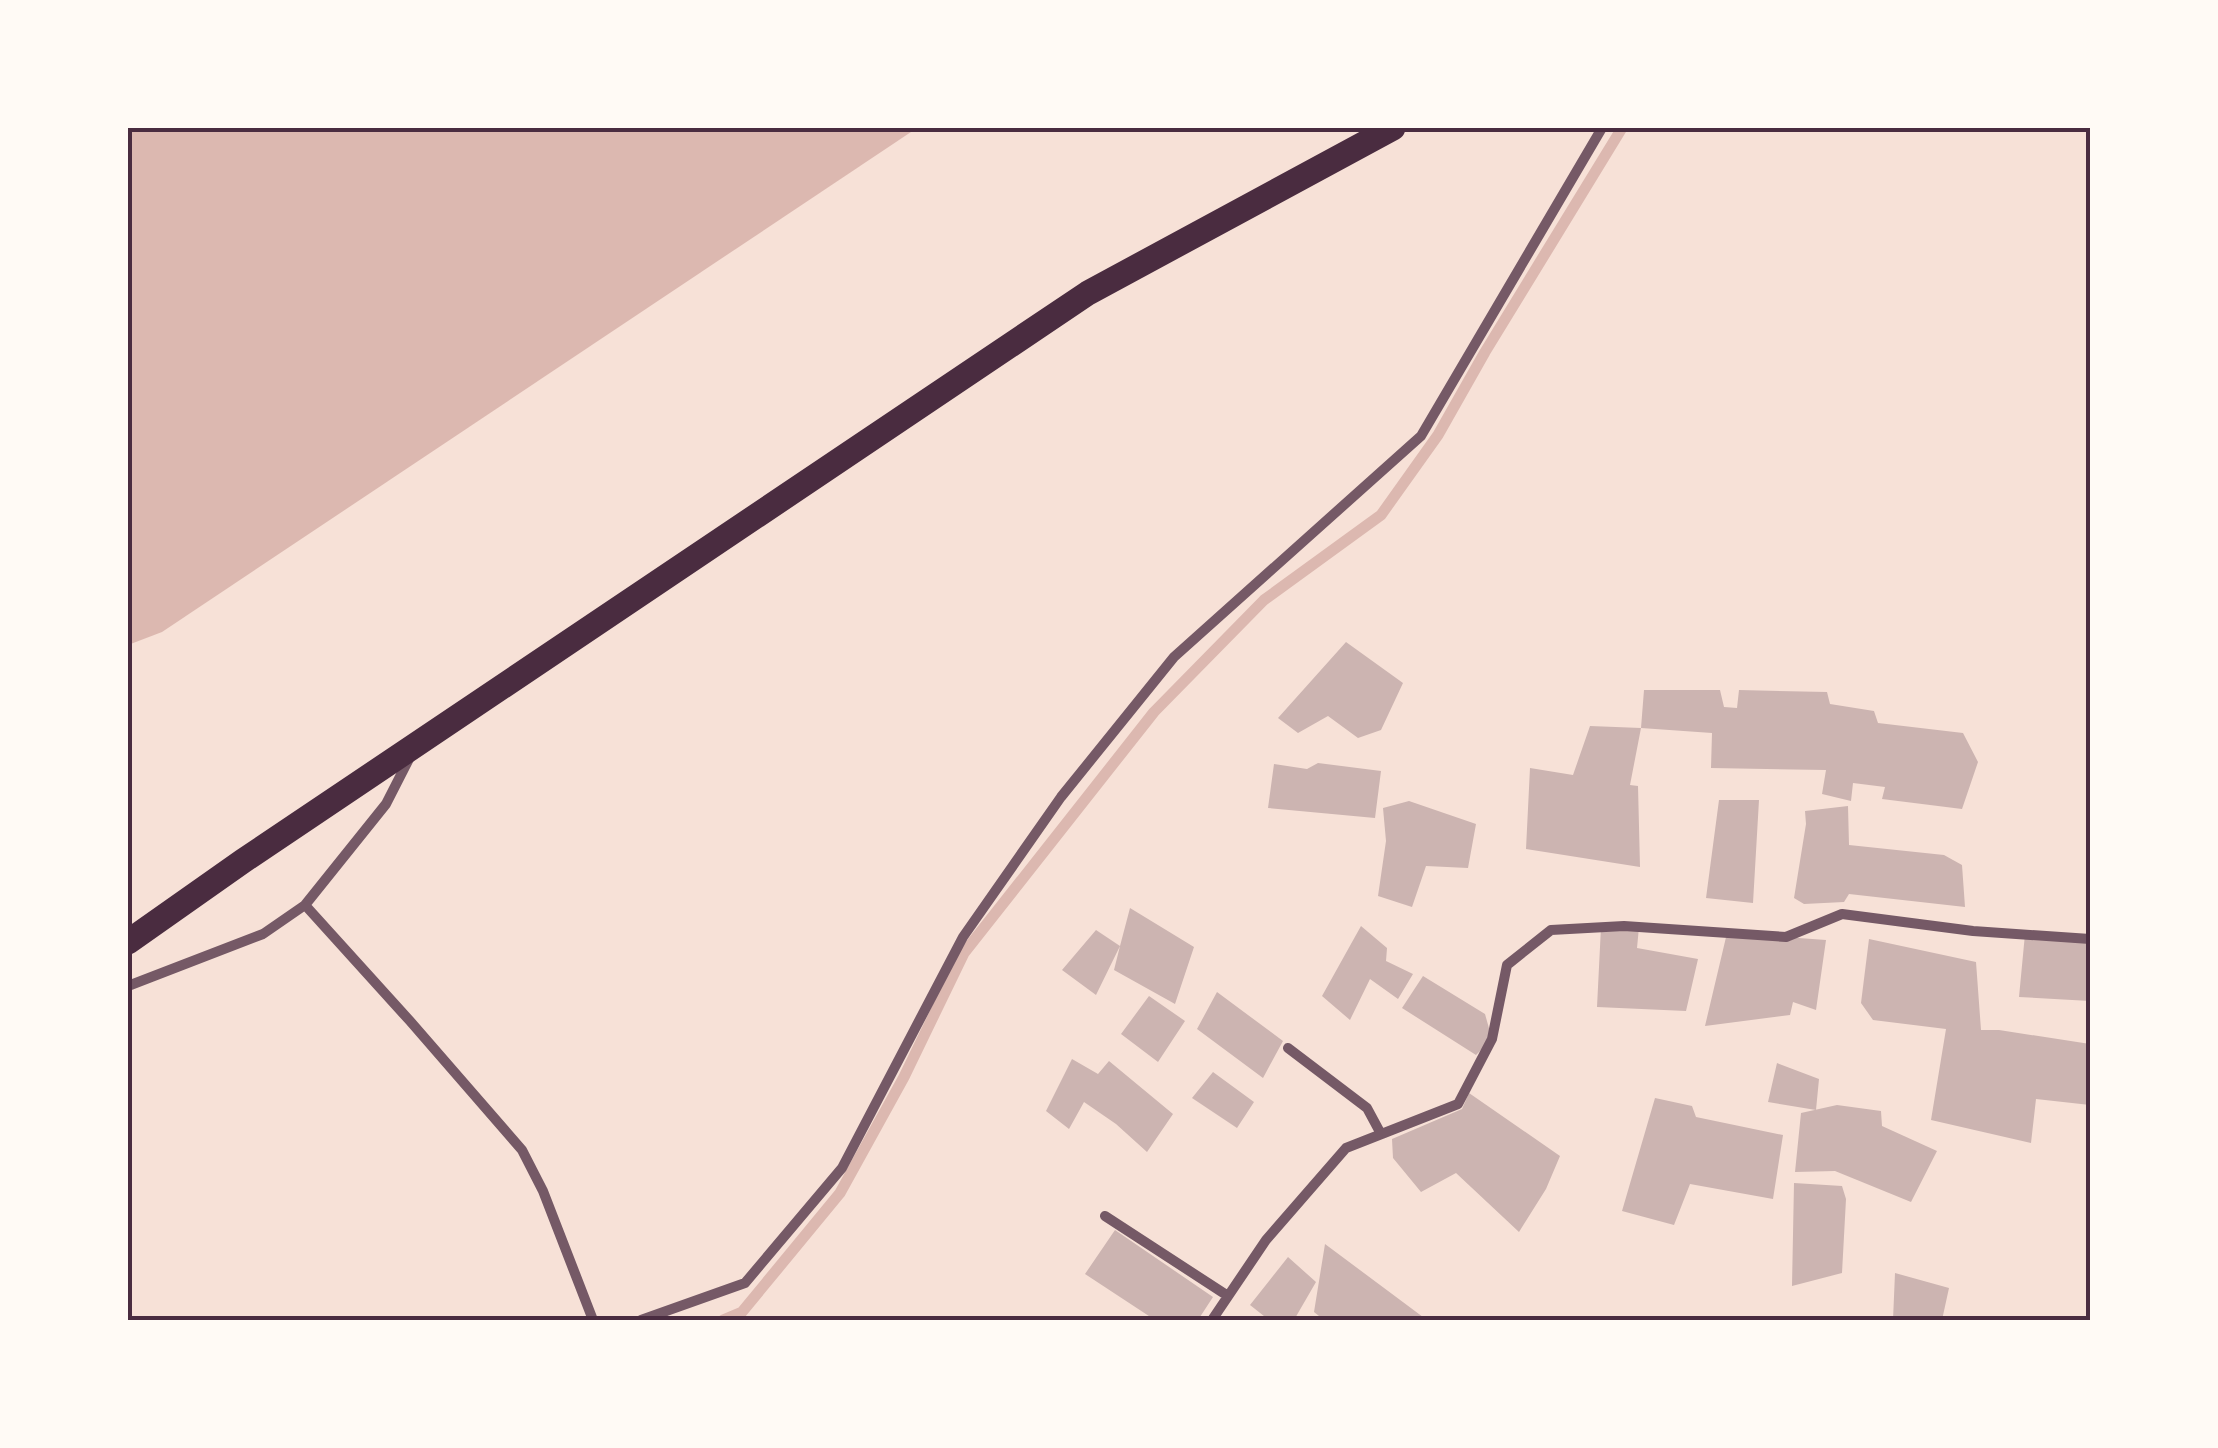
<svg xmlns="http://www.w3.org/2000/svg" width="2218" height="1448" viewBox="0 0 2218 1448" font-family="'PT Sans',sans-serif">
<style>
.water{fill:#dcb8b0}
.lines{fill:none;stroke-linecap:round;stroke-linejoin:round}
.stream{stroke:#dcb8b0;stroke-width:11}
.building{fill:#ccb4b1}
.minor{stroke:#755966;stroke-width:10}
.primary{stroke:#4a2c40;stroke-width:25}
.neatline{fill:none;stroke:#4a2c40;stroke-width:4}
</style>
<rect width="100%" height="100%" fill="#f7e1d7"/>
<!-- water -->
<path class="water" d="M 128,128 L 917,128 L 162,632 L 128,645 Z"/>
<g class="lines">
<!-- stream -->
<path class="stream" d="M 723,1320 L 742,1312 L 840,1193 L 904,1077 L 964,953 L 1154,712 L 1264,600 L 1381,515 L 1438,435 L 1485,352 L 1622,128"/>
</g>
<!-- building -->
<path class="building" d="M 1346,642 L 1403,683 L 1381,730 L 1358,738 L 1328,716 L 1298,733 L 1278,718 Z
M 1644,690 L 1720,690 L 1724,707 L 1737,708 L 1739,690 L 1827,692 L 1830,704 L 1874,711 L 1878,723 L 1963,733 L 1978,762 L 1962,809 L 1882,799 L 1885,787 L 1853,783 L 1851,801 L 1822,794 L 1826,770 L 1711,768 L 1712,733 L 1641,728 Z
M 1590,726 L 1641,728 L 1630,785 L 1638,786 L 1640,867 L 1526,849 L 1530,768 L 1573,775 Z
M 1318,763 L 1381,771 L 1375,818 L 1268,808 L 1274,764 L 1307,769 Z
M 1719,800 L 1759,800 L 1753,903 L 1706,898 Z
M 1409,801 L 1476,824 L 1468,868 L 1426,866 L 1412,907 L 1378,896 L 1386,841 L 1383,808 Z
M 1848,806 L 1849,845 L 1944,855 L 1962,865 L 1965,907 L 1849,894 L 1844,902 L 1804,904 L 1794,898 L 1806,824 L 1805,811 Z
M 1130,908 L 1194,947 L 1175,1004 L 1114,970 L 1120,946 L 1096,995 L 1062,970 L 1096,930 L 1120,946 Z
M 1361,926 L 1387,948 L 1386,961 L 1413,974 L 1398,999 L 1370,979 L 1350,1020 L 1322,996 Z
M 1601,927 L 1639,927 L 1637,948 L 1698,959 L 1686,1011 L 1597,1007 Z
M 1727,933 L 1826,940 L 1816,1010 L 1793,1002 L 1790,1015 L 1705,1026 Z
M 2025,934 L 2090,939 L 2090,1001 L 2019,997 Z
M 1869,939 L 1976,962 L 1981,1030 L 1999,1030 L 2090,1044 L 2090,1105 L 2036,1099 L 2031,1143 L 1931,1120 L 1946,1029 L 1873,1020 L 1861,1003 Z
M 1423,976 L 1485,1014 L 1492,1039 L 1476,1055 L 1402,1008 Z
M 1217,992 L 1283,1041 L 1263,1078 L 1197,1029 Z
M 1149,996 L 1185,1021 L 1158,1062 L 1121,1034 Z
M 1072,1059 L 1098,1074 L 1109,1061 L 1173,1114 L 1147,1152 L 1116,1124 L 1084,1102 L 1069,1129 L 1046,1111 Z
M 1777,1063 L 1819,1079 L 1816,1110 L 1768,1102 Z
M 1213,1072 L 1254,1102 L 1237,1128 L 1192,1098 Z
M 1469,1093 L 1560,1156 L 1546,1189 L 1519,1232 L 1456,1173 L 1421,1192 L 1393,1158 L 1392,1139 L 1462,1109 Z
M 1655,1098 L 1692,1106 L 1696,1117 L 1783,1135 L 1773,1199 L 1690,1184 L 1674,1225 L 1622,1211 Z
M 1837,1105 L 1881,1111 L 1882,1126 L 1937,1151 L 1911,1202 L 1835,1171 L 1795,1172 L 1801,1113 Z
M 1794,1183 L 1842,1186 L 1846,1199 L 1842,1273 L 1792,1286 Z
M 1115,1230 L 1213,1297 L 1198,1320 L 1155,1320 L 1085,1274 Z
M 1325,1244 L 1427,1320 L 1324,1320 L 1314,1312 Z
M 1288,1257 L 1316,1282 L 1294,1320 L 1269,1320 L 1250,1305 Z
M 1895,1273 L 1949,1288 L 1942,1320 L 1893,1320 Z"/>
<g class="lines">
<!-- minor -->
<path class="minor" d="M 305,905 L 386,804 L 410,757
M 128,986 L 263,934 L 305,905 L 410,1021 L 522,1150 L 543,1191 L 593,1320
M 1288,1048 L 1367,1108 L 1381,1134
M 1105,1216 L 1228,1296
M 641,1320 L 745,1283 L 842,1168 L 963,937 L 1061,797 L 1174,657 L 1421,436 L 1602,128
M 1212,1320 L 1266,1240 L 1346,1148 L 1458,1104 L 1492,1039 L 1507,965 L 1551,930 L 1624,926 L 1786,937 L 1842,914 L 1973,931 L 2090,939"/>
<!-- primary -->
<path class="primary" d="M 128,942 L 243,861 L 1088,293 L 1393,128"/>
</g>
<!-- border -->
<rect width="2218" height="1448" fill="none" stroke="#fffaf5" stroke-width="260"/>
<rect x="130" y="130" width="1958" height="1188" class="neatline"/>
</svg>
